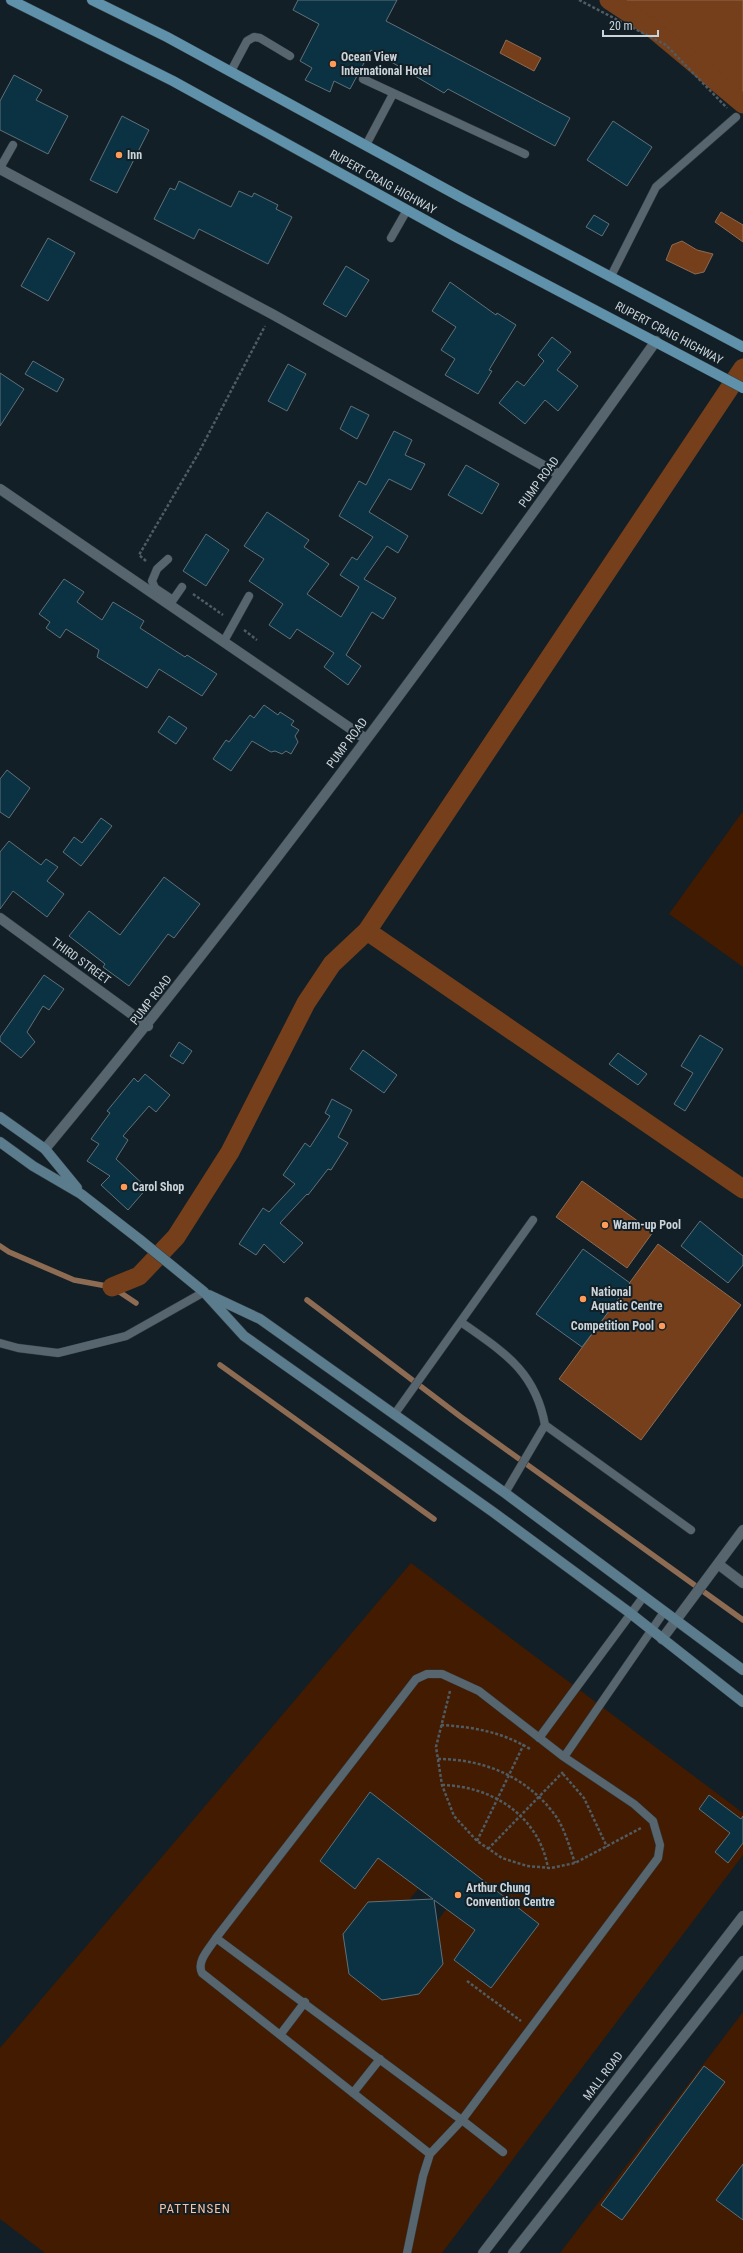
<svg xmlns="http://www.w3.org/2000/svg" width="743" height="2253" viewBox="0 0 743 2253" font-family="'Roboto Condensed',sans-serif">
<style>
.green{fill:#421b00;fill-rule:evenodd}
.water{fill:#743f1a;stroke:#8e6b53}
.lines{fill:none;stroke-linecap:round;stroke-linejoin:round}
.stream{stroke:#8e6b53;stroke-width:5.5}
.canal{stroke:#743f1a;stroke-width:19}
.building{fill:#0a3243;stroke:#617078}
.lane-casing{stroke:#31393f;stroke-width:9}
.street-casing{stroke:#31393f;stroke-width:11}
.secondary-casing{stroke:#31393f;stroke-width:11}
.primary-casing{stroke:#31393f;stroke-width:11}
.path{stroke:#505b62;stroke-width:2.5;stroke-dasharray:3 2;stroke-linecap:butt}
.lane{stroke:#57666e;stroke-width:8}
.street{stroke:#57666e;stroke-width:10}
.secondary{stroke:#5b7c8c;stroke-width:10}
.primary{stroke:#5f91aa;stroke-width:10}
.poi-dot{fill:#fe9b59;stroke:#121f26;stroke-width:1.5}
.labels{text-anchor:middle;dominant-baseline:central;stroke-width:4;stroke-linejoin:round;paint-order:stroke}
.poi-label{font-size:12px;font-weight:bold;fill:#cad3d8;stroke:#121f26;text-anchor:start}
.street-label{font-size:12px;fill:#cad3d8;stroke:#121f26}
.neighbourhood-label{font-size:13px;letter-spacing:1px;fill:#f9c19e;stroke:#121f26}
</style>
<rect width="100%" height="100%" fill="#121f26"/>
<!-- green -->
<path class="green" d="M 743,811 L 743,967 L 669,914 Z
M 411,1563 L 743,1813 L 743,1855 L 442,2253 L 45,2253 L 0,2219 L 0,2048 ZM 370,1792 L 539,1924 L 491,1988 L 454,1960 L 475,1930 L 446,1909 L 437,1922 L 443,1964 L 419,1994 L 382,1999 L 343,1935 L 368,1903 L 409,1900 L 419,1888 L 378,1858 L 355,1889 L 320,1861 Z
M 743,2012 L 743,2164 L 716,2200 L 743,2220 L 743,2253 L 560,2253 Z"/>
<!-- water -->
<path class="water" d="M 609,0 L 743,0 L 743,104 L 653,29 Z
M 506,40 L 541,58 L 534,71 L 500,53 Z
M 721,212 L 743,225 L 743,242 L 715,222 Z
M 682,241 L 697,250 L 713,254 L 704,272 L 695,274 L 666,260 L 672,245 Z
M 582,1181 L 653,1232 L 627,1268 L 556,1217 Z
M 658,1244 L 741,1305 L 641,1440 L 559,1379 Z"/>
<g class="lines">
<!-- stream -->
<path class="stream" d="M 0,1246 L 9,1252 L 74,1280 L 112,1287 L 136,1303
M 307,1300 L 461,1417 L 743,1620
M 220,1365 L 434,1519"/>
<!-- canal -->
<path class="canal" d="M 609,0 L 653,29 L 743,104
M 367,931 L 743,1189
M 112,1287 L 139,1276 L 176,1237 L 230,1152 L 306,1003 L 332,964 L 367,931 L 743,368"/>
</g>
<!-- building -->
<path class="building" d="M 298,0 L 397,0 L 386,21 L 570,118 L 555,146 L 448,89 L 444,93 L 371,50 L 350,89 L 334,81 L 330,92 L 305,80 L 312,68 L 300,61 L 319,24 L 293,10 Z
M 14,75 L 42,90 L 36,100 L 68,116 L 48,154 L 0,130 L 0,101 Z
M 122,116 L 149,130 L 117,193 L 90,180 Z
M 613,121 L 652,147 L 627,186 L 587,160 Z
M 179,181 L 231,207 L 239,191 L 252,197 L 254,193 L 278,205 L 276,209 L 292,217 L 268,264 L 199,229 L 194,239 L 154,219 L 170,188 L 175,190 Z
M 594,215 L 609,224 L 602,236 L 586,227 Z
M 48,238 L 75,253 L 48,301 L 21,286 Z
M 346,266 L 369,280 L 346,317 L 323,304 Z
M 450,282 L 496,315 L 497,313 L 516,325 L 489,370 L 492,371 L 478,394 L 445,375 L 455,359 L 441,350 L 456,327 L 432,311 Z
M 552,337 L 571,352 L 557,370 L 578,386 L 558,411 L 545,400 L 525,424 L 499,403 L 517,381 L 524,386 L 544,361 L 538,355 Z
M 33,361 L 64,379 L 57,392 L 25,374 Z
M 288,364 L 306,374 L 287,411 L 268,401 Z
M 0,373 L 24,389 L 0,426 Z
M 351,406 L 369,415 L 357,439 L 340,429 Z
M 394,431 L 412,440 L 405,455 L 425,464 L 411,490 L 389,479 L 369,512 L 408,536 L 398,553 L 387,546 L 364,579 L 396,598 L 383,619 L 372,612 L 346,655 L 361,666 L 348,685 L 324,667 L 334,653 L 297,629 L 290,639 L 269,625 L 283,604 L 249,581 L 264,559 L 244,546 L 267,512 L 309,540 L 304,547 L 329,564 L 307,594 L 341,617 L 359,587 L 340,575 L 352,557 L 357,560 L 373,537 L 339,516 L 359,481 L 366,485 Z
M 466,465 L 499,484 L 482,514 L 448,495 Z
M 206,534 L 229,550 L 206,586 L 183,571 Z
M 64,579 L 84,592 L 77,602 L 102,620 L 113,602 L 144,621 L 140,628 L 185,657 L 187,655 L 217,674 L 202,696 L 159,669 L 147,688 L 97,657 L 99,650 L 66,629 L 60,638 L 46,628 L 50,622 L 39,614 Z
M 264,705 L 278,715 L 280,712 L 294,721 L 291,725 L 299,730 L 295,736 L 298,742 L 291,754 L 286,751 L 282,754 L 275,751 L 271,752 L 252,741 L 231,771 L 213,759 L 226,740 L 229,742 L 250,715 L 254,718 Z
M 169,716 L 187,728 L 176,744 L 158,732 Z
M 7,770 L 30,788 L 9,818 L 0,812 L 0,779 Z
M 101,818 L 112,826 L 81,866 L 63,852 L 74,837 L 82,843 Z
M 9,841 L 41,865 L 46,859 L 58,867 L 47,881 L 64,894 L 47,917 L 13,891 L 0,909 L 0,852 Z
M 164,877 L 200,904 L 174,938 L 168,934 L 129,986 L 103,967 L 105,964 L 69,936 L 89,911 L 120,935 Z
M 44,975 L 64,989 L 49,1010 L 43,1006 L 27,1032 L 35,1042 L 21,1058 L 0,1041 L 0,1037 Z
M 700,1035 L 723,1049 L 685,1111 L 674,1104 L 693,1073 L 681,1066 Z
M 179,1042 L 192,1051 L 183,1064 L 170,1056 Z
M 363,1050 L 397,1075 L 384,1093 L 350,1069 Z
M 618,1053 L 647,1074 L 638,1085 L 609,1064 Z
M 145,1074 L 170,1095 L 156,1112 L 149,1106 L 123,1136 L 128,1140 L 116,1159 L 147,1188 L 128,1210 L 101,1185 L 110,1176 L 87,1161 L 99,1144 L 91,1139 L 110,1113 L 107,1111 L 134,1078 L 138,1082 Z
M 332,1099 L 352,1110 L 338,1137 L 348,1143 L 331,1170 L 328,1169 L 308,1195 L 307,1194 L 280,1223 L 303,1243 L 284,1263 L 264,1244 L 256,1255 L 239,1244 L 263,1208 L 269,1212 L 295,1184 L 283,1175 L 305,1143 L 310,1147 L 330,1116 L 325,1113 Z
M 700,1221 L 743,1256 L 743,1265 L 728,1283 L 681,1246 Z
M 583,1249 L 630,1283 L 582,1347 L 536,1314 Z
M 370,1792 L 539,1924 L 491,1988 L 454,1960 L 475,1930 L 434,1900 L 443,1964 L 419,1994 L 382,2000 L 349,1974 L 343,1934 L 368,1902 L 433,1899 L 378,1858 L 355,1889 L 320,1861 Z
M 709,1795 L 741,1819 L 743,1816 L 743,1843 L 728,1863 L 715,1852 L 730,1833 L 699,1809 Z
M 704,2066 L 725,2082 L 622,2220 L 601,2205 Z
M 743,2164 L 743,2220 L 716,2200 Z"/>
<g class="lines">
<defs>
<path id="lane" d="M 231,71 L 247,41 L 254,37 L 260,38 L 290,56
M 363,79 L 525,154
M 366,145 L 393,94
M 0,168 L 13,145
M 391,238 L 407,210
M 611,276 L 656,187 L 736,117
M 155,588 L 173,600 L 182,587
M 151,593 L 155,588 L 152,581 L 157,569 L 168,559
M 224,641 L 249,596
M 461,1322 C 503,1352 535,1370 545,1425 L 505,1493
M 0,1343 L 18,1348 L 58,1353 L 126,1336 L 204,1292
M 394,1415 L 533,1220
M 545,1425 L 691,1530
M 539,1738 L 644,1596
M 564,1757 L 664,1612
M 216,1938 C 210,1948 196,1961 202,1973 L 430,2154 L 462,2120 L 658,1858 L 660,1845 L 653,1821 L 634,1804 L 564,1757 L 479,1691 L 442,1674 L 427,1674 L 416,1679 L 216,1938 L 456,2116 L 462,2120 L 503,2152
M 280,2035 L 305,2002
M 353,2093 L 380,2059
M 407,2253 L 423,2176 L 430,2154"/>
<path id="street" d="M 0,169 L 272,314 L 560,475
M 0,489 L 366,739
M 0,918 L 148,1026
M 45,1149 C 261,889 460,616 656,341
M 718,1564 L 743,1583
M 662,1639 L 743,1530
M 483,2253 L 743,1916
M 513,2253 L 743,1961"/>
<path id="secondary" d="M 0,1117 L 45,1149 L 77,1188
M 0,1142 L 33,1166 L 81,1194 L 139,1239 L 204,1292 L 244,1336 L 493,1512 L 630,1613 L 743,1702
M 209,1295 L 260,1319 L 505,1493 L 743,1670"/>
<path id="primary" d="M 11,0 L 173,81 L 456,237 L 743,388
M 92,0 L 167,37 L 464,199 L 743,347"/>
</defs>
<!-- lane casing -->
<use href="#lane" class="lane-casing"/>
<!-- street casing -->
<use href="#street" class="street-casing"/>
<!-- secondary casing -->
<use href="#secondary" class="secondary-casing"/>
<!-- primary casing -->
<use href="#primary" class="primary-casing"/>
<!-- path -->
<path class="path" d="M 579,0 L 666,45 L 727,108
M 146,561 L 139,555 L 198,454 L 265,326
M 193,594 L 223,615
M 244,630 L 257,640
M 450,1691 L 436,1747 L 442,1785 L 454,1816 L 477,1841 L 502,1858 L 527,1866 L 551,1868 L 575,1863 L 641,1828
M 441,1725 C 474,1727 502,1732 530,1749
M 438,1759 C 484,1759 527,1777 555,1815 C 565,1829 569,1846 575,1863
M 563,1774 L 584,1798 L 607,1847
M 442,1785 C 492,1786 539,1816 548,1868
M 477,1841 L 524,1744
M 488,1849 L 563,1772
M 467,1981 L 521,2021"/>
<!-- lane -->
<use href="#lane" class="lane"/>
<!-- street -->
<use href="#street" class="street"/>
<!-- secondary -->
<use href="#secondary" class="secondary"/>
<!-- primary -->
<use href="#primary" class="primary"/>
</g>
<!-- markers -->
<g class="poi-dot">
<circle cx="333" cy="64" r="4"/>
<circle cx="119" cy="155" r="4"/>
<circle cx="124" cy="1187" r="4"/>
<circle cx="605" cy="1225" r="4"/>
<circle cx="583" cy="1299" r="4"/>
<circle cx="662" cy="1326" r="4"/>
<circle cx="458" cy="1895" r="4"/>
</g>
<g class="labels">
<!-- poi labels -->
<g class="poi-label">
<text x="341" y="57">Ocean View<tspan x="341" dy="14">International Hotel</tspan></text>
<text x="127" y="155">Inn</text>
<text x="132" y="1187">Carol Shop</text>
<text x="613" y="1225">Warm-up Pool</text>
<text x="591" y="1292">National<tspan x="591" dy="14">Aquatic Centre</tspan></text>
<text x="654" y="1326" text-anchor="end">Competition Pool</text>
<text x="466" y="1888">Arthur Chung<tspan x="466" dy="14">Convention Centre</tspan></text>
</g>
<!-- street labels -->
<g class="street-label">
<text transform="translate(383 182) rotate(29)">RUPERT CRAIG HIGHWAY</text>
<text transform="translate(669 333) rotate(28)">RUPERT CRAIG HIGHWAY</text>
<text transform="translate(539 482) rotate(-54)">PUMP ROAD</text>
<text transform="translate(347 743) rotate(-53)">PUMP ROAD</text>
<text transform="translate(81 961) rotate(36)">THIRD STREET</text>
<text transform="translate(151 1000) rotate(-52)">PUMP ROAD</text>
<text transform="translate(603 2076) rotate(-53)">MALL ROAD</text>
</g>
<!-- neighbourhood labels -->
<g class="neighbourhood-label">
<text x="195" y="2208">PATTENSEN</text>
</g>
</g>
<!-- scale -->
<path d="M603 30v6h55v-6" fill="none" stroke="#cad3d8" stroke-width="2"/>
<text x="609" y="30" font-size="12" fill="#cad3d8" stroke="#121f26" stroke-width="3" paint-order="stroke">20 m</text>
</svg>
